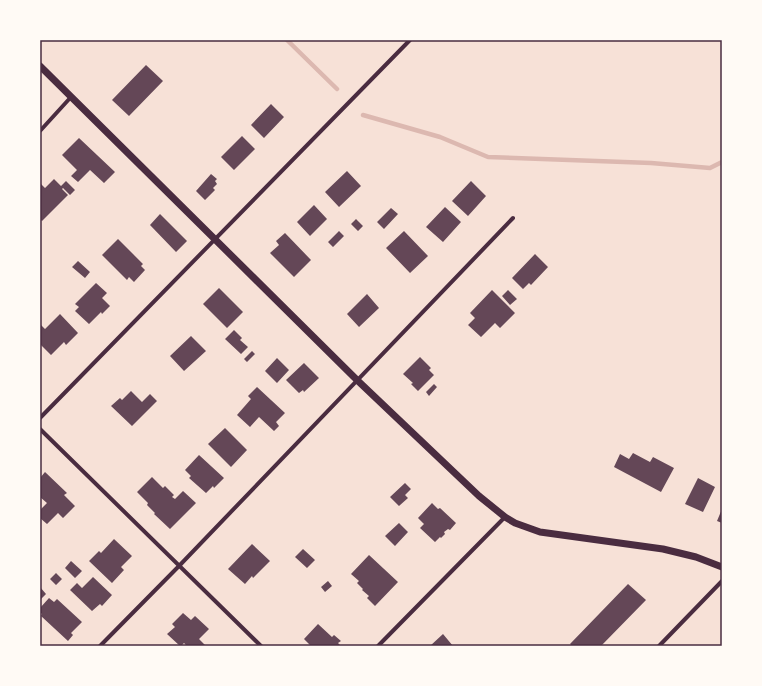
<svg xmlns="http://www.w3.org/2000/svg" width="762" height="686" viewBox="0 0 762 686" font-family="Barlow,sans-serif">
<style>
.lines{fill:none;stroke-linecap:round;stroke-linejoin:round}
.stream{stroke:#dcb8b0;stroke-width:4.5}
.building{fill:#644757}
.minor{stroke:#4a2c40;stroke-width:4}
.tertiary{stroke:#4a2c40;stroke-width:7}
.neatline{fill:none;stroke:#4a2c40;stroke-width:1.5}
</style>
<rect width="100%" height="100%" fill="#f7e1d7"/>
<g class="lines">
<!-- stream -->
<path class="stream" d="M 287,40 L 337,89
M 363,115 L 440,137 L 488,157 L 651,163 L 710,168 L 722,162"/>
</g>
<!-- building -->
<path class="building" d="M 146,65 L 163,81 L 129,116 L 112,100 Z
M 271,104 L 284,117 L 264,138 L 251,125 Z
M 242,136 L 255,149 L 234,170 L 221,157 Z
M 79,138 L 115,172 L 104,183 L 90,170 L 78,182 L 71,176 L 77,170 L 62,155 Z
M 347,171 L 361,186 L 339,207 L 325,192 Z
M 211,174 L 217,179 L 215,181 L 217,184 L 213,188 L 215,190 L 205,200 L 196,191 Z
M 54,179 L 61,186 L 66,181 L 75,190 L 70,195 L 63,188 L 62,189 L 68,195 L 42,221 L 40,219 L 40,183 L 45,188 Z
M 471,181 L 486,196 L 468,216 L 452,201 Z
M 314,205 L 327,219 L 310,236 L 297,222 Z
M 445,207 L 461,222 L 443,242 L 426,227 Z
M 391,208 L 398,214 L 384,229 L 377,222 Z
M 160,214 L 187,241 L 176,252 L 150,225 Z
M 356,219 L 363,226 L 358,231 L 351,224 Z
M 339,231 L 344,236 L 333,247 L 328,242 Z
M 404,231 L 428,256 L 410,273 L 386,248 Z
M 285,233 L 311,260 L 294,277 L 270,253 L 279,245 L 276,241 Z
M 118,239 L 143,264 L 141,266 L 145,270 L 134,282 L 129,277 L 127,280 L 102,255 Z
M 535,254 L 548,267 L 531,285 L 529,283 L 523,289 L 512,278 Z
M 78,261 L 90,272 L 85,278 L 72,267 Z
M 96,283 L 107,293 L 102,298 L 110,306 L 102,314 L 101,312 L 89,324 L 75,311 L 79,307 L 75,304 Z
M 219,288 L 243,312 L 227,328 L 203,304 Z
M 492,290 L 515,313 L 500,328 L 495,323 L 481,337 L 468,325 L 475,318 L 470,313 Z
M 508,290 L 517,299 L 510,305 L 502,296 Z
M 367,294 L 379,308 L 359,327 L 347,314 Z
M 60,314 L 78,333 L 66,345 L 64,342 L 51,355 L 40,344 L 40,324 L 45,329 Z
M 234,330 L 242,338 L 240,340 L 248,347 L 241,354 L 225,339 Z
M 191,336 L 206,351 L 184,371 L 170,356 Z
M 252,351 L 255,354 L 247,362 L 244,359 Z
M 420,357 L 431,368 L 429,370 L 434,375 L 418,391 L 411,384 L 413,383 L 403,374 Z
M 277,358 L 289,370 L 277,383 L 265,371 Z
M 304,363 L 319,378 L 304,392 L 303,390 L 299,393 L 286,380 Z
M 434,384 L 437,387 L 429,396 L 426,392 Z
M 257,387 L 285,413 L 276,422 L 279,426 L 274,431 L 259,417 L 250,427 L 237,415 L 251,399 L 248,396 Z
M 131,391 L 142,402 L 150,394 L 157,401 L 132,426 L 111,406 L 120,398 L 122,400 Z
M 225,428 L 247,450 L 231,467 L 208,444 Z
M 633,453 L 650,462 L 653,457 L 674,468 L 661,492 L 614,467 L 620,454 L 629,459 Z
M 199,455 L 224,478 L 214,488 L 213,486 L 206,493 L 189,478 L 191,476 L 185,470 Z
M 45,472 L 67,493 L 64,495 L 75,506 L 63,518 L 58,513 L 47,524 L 40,518 L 40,510 L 47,503 L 40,497 L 40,478 Z
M 152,477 L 163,488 L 165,486 L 174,495 L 172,497 L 175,499 L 183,491 L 196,503 L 170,529 L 154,514 L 155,513 L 147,505 L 148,503 L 137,492 Z
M 698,478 L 715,487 L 703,512 L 685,504 Z
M 405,483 L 411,489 L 405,495 L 408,498 L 399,506 L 390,497 Z
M 432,503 L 438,509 L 440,508 L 456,523 L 450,530 L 448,529 L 444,532 L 445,534 L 441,538 L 440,537 L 435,542 L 420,528 L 424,524 L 418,518 Z
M 722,509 L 722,523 L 717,521 Z
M 399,523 L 408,532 L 395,546 L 385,536 Z
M 114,539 L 132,556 L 121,567 L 124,570 L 112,583 L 89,561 L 99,551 L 101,553 Z
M 252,544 L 270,561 L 253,578 L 252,576 L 245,584 L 228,569 Z
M 303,549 L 315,560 L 307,568 L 295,557 Z
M 369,555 L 398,582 L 375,606 L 367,598 L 369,596 L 362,590 L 363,589 L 357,583 L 359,581 L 351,574 Z
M 71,561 L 82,571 L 75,578 L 65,568 Z
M 56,573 L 62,579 L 56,585 L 50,579 Z
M 93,577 L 112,595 L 102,606 L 100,604 L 92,611 L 70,590 L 77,583 L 82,588 Z
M 328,581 L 332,586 L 325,592 L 321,587 Z
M 628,584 L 646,600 L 601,646 L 572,646 L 570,644 Z
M 40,587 L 46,594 L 40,600 Z
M 49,598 L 54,602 L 57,599 L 82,622 L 71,633 L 73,635 L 68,641 L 41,616 L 42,614 L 40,612 L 40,608 Z
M 183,613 L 191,620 L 195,616 L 209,629 L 199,639 L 206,646 L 187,646 L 184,643 L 181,646 L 180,646 L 167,634 L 175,627 L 172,624 Z
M 318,624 L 332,637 L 334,635 L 341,641 L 338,643 L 341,646 L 311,646 L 304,639 Z
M 443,634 L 453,646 L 430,646 Z"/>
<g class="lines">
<!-- minor -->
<path class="minor" d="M 40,131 L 71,97
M 40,418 L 410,40
M 40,429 L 261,646
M 100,646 L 179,566 L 513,218
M 378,646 L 505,517
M 659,646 L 722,581"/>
<!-- tertiary -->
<path class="tertiary" d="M 40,66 L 357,380 L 479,496 L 505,517 L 515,523 L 540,532 L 663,549 L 696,557 L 722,567"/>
</g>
<!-- border -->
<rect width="762" height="686" fill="none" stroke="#fffaf5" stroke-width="82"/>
<rect x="41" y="41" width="680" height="604" class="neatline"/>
</svg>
